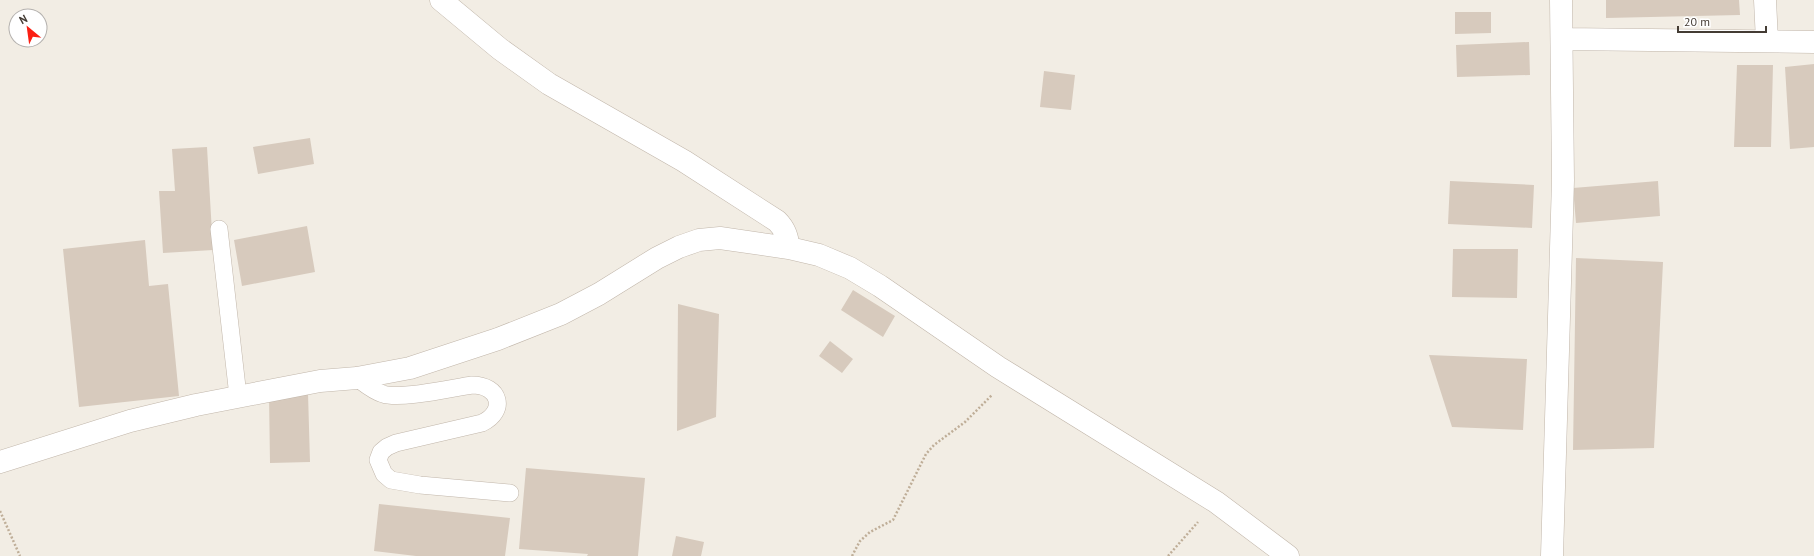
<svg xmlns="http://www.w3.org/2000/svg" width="1814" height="556" viewBox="0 0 1814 556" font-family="'PT Sans',sans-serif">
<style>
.building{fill:#d7cabd}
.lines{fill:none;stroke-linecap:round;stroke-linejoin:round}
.service-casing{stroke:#c1b6aa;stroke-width:18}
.minor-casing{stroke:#c1b6aa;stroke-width:23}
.path{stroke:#bfae98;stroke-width:2.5;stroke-dasharray:2 2;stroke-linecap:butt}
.service{stroke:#fff;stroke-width:17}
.minor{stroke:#fff;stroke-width:22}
</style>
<rect width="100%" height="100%" fill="#f2ede4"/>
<!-- building -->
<path class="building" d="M 1606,0 L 1739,0 L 1740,15 L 1606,18 Z
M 1455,12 L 1491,12 L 1491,33 L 1455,34 Z
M 1529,42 L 1530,75 L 1457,77 L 1456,45 Z
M 1814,64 L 1814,147 L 1790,149 L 1785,67 Z
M 1737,65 L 1773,65 L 1771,147 L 1734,147 Z
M 1044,71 L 1075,75 L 1071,110 L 1040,107 Z
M 310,138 L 314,164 L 258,174 L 253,147 Z
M 207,147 L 213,250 L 163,253 L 159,191 L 175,191 L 172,149 Z
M 1450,181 L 1534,185 L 1532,228 L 1448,224 Z
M 1658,181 L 1660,216 L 1576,223 L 1573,188 Z
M 307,226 L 315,272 L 242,286 L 234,240 Z
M 145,240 L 149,286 L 168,284 L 179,396 L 79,407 L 63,249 Z
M 1453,249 L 1518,249 L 1517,298 L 1452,297 Z
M 1576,258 L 1663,262 L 1654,448 L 1573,450 Z
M 853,290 L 895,316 L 883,337 L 841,310 Z
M 678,304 L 719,314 L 716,417 L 677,431 Z
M 830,341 L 853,359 L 842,373 L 819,356 Z
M 1429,355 L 1527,359 L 1523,430 L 1452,427 Z
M 308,393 L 310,462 L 270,463 L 269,394 Z
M 526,468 L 645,478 L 638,556 L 587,556 L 588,554 L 519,549 Z
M 379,504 L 510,518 L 505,556 L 416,556 L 374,551 Z
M 676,536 L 704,542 L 701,556 L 672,556 Z"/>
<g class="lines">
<defs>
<path id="service" d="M 219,229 L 238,396
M 357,378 C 365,384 373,391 383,394 C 400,400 452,388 472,385 C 500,385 507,411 482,423 L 396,443 L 387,447 L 381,452 L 378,460 L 384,474 L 391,480 L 420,485 L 510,493"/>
<path id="minor" d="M 441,0 L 500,49 L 549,84 L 684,161 L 777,221 C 785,229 787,236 789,248 L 819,255 L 850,268 L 880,286 L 998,367 L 1216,502 L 1288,556
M 1765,0 L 1767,41
M 1563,39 L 1814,42
M 0,462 L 130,421 L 196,405 L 320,381 L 357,378 L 410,368 L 498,339 L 561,314 L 599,294 L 657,258 L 679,247 L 699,240 L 720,238 L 789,248
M 1552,556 L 1563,180 L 1561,0"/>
</defs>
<!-- service casing -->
<use href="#service" class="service-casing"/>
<!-- minor casing -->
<use href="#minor" class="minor-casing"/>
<!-- path -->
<path class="path" d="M 0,511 L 20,556
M 852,556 L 860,541 L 870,532 L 893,520 L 926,454 L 934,445 L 965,422 L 992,395
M 1168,556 L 1198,522"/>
<!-- service -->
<use href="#service" class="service"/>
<!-- minor -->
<use href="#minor" class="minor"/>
</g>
<!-- north arrow -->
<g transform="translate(28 28) rotate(331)"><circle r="19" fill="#ffffff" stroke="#b4b1ae"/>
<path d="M0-3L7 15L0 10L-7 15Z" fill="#fb1f13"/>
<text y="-6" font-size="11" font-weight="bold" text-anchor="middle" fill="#443c34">N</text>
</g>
<!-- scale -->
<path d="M1678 26v6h88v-6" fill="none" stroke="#443c34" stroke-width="2"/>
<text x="1684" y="26" font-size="12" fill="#443c34" stroke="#ffffff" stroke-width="3" paint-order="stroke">20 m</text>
</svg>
